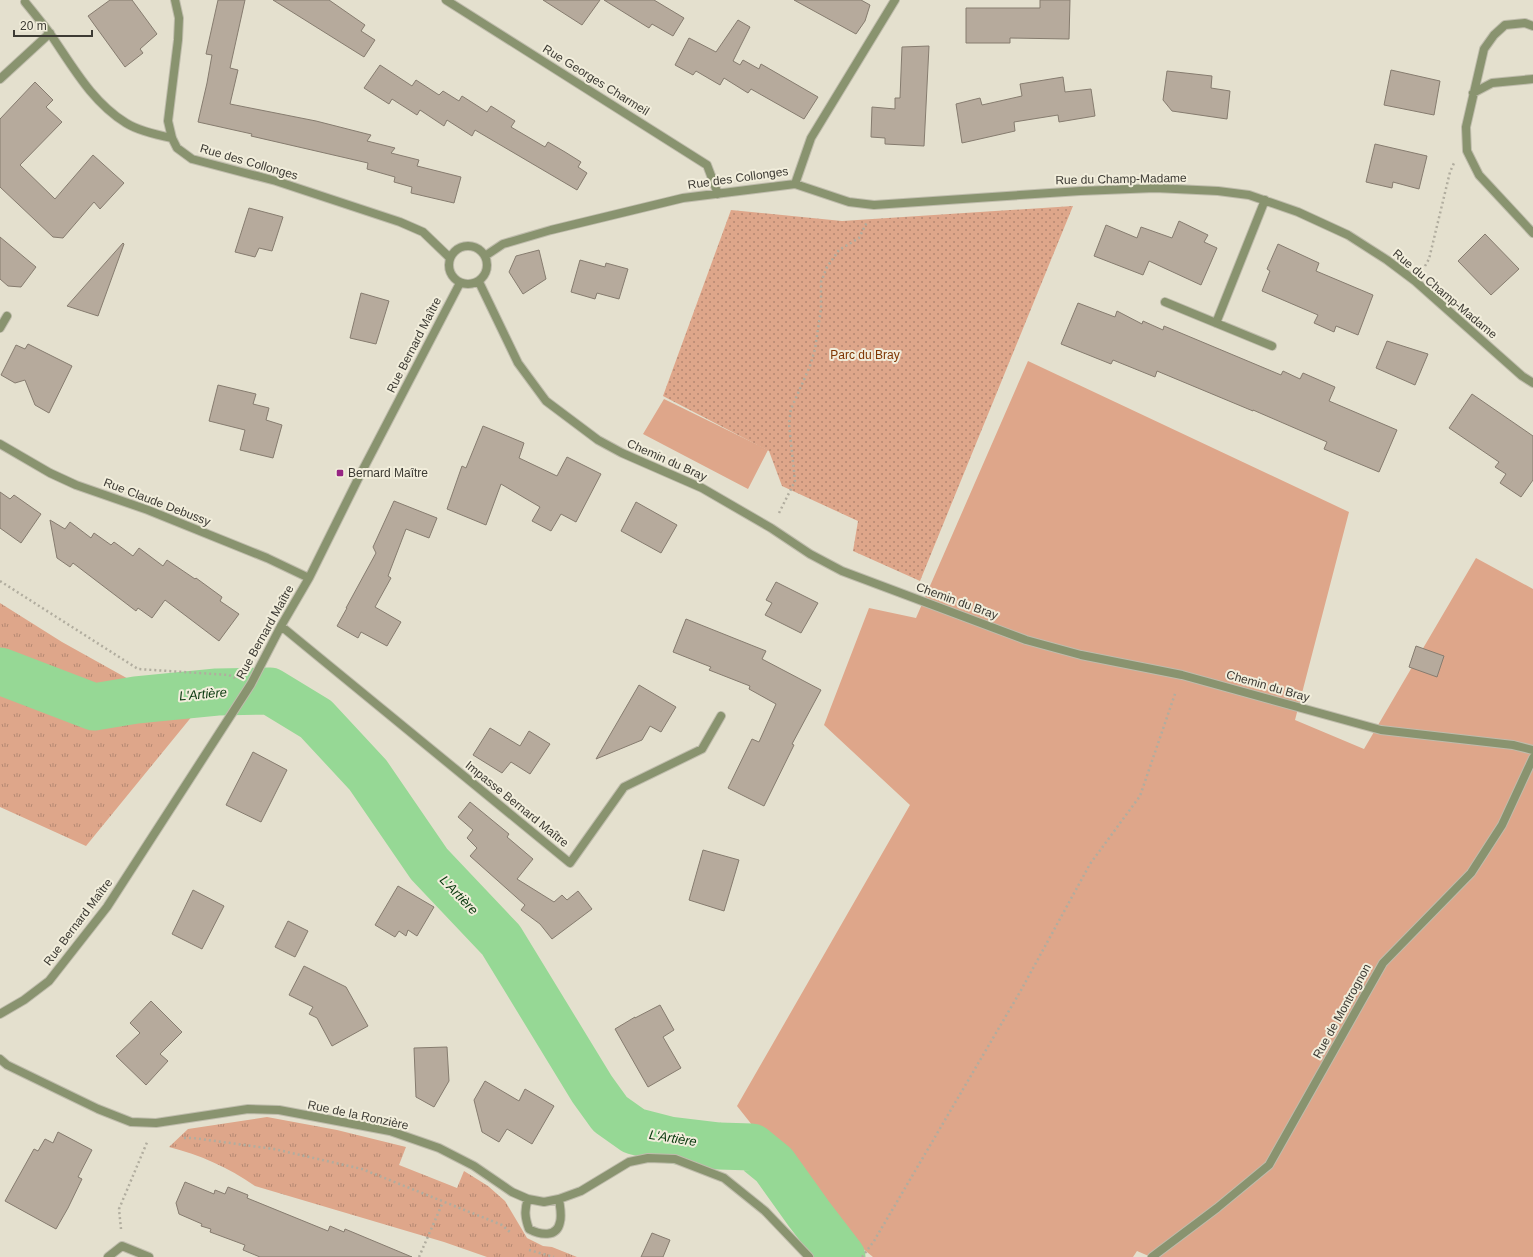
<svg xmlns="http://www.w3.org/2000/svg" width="1533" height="1257" viewBox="0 0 1533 1257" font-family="Arial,sans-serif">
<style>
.grass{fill:url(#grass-tufts)}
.park{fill:url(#park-dots)}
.garden{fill:#dea68a}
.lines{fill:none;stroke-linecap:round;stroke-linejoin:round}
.river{stroke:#96d895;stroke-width:47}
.building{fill:#b6aa9c;stroke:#867c6f}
.street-casing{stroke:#bfbcac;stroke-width:10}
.path{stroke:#b1ad9f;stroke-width:2.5;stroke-dasharray:2 3;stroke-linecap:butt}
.street{stroke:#89936f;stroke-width:8}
.poi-dot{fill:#962483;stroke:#f1eddb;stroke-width:1.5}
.labels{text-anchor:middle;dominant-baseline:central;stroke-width:4;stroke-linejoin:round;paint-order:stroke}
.street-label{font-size:12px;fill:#3d3b34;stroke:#f1eddb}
.park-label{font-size:12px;fill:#7e3500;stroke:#f1eddb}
.poi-label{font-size:12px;fill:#3d3b34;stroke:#f1eddb;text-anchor:start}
.water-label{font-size:13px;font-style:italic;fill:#07370c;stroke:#f1eddb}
</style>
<defs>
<pattern id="grass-tufts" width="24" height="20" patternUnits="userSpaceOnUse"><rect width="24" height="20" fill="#dea68a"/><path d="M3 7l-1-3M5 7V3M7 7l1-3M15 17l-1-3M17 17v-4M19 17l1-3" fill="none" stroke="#b58872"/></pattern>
<pattern id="park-dots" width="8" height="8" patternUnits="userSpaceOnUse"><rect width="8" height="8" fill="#dea68a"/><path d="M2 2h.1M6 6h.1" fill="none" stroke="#b58872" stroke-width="1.8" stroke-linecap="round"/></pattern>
</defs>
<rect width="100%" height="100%" fill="#e4e0ce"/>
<!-- grass -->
<path class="grass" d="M 0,603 L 62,642 L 193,715 L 86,846 L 0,807 Z
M 267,1117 L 337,1130 L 406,1147 L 399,1165 L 457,1188 L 464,1171 L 488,1186 L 505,1201 L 527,1238 L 543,1246 L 552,1247 L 577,1257 L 487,1257 L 444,1242 L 255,1186 C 228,1167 200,1155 169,1147 L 188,1129 Z"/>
<!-- park -->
<path class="park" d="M 1073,206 L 920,581 L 853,551 L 858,521 L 782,486 L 769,451 L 663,396 L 731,210 L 842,221 Z"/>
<!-- garden -->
<path class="garden" d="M 1028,361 L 1349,512 L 1295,720 L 1364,749 L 1476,558 L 1533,589 L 1533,1257 L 1151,1257 L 1137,1251 L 1133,1257 L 873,1257 L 827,1219 L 737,1106 L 910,805 L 824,725 L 869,608 L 916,618 Z
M 664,399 L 768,450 L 748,489 L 643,434 Z"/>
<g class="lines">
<!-- river -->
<path class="river" d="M 0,671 L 94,707 L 136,700 L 217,692 L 270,691 L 316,719 L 368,775 L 429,864 L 501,940 L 592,1089 L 610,1114 L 634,1131 L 669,1140 L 719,1146 L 752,1147 L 774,1165 L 809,1214 L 842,1257"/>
</g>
<!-- building -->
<path class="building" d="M 110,0 L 132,0 L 157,34 L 140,49 L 143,53 L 125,67 L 88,16 Z
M 218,0 L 245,0 L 230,68 L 238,70 L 230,104 L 316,121 L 371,135 L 367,141 L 395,148 L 391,153 L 419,160 L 417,166 L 461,177 L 454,203 L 411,193 L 412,187 L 394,182 L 395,177 L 367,169 L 368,163 L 251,136 L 252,134 L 198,122 L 207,83 L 212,55 L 206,54 Z
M 273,0 L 329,0 L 365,25 L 361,31 L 375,40 L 364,57 Z
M 543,0 L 600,0 L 582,25 Z
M 604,0 L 654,0 L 684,18 L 673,36 L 652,24 L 649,28 Z
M 794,0 L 861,0 L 870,5 L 865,21 L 856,34 Z
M 1040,0 L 1070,0 L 1069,39 L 1010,38 L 1010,43 L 966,43 L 966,8 L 1040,8 Z
M 738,20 L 750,27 L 733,61 L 740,65 L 743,60 L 759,69 L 761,64 L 818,97 L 804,119 L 751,89 L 748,93 L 724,78 L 720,85 L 696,71 L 693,75 L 675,65 L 689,38 L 716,52 Z
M 929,46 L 924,146 L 885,144 L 885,138 L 871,137 L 872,107 L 895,109 L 895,98 L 900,98 L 902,47 Z
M 380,65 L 412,86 L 416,80 L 439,95 L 443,91 L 459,101 L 462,96 L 487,112 L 491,106 L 515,121 L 511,127 L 545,147 L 548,142 L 565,152 L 581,162 L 578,167 L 587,173 L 577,190 L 475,130 L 472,136 L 447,120 L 444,126 L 420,110 L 417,115 L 392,99 L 389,104 L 364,88 Z
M 1391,70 L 1440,81 L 1434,115 L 1384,105 Z
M 1167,71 L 1212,76 L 1211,88 L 1230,91 L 1227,119 L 1172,111 L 1163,100 Z
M 1063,77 L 1065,92 L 1091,89 L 1095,116 L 1059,122 L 1058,115 L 1014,122 L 1015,131 L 962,143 L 956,104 L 980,98 L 982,105 L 1022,96 L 1020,84 Z
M 35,82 L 53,100 L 46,107 L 62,122 L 20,165 L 55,199 L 93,155 L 124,183 L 100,209 L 94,202 L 63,238 L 53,237 L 0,187 L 0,119 Z
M 1375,144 L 1427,156 L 1419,189 L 1393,182 L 1392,188 L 1366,182 Z
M 249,208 L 283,217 L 272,251 L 259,248 L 255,257 L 235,252 Z
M 1179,221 L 1208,235 L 1204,242 L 1217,248 L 1201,285 L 1149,261 L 1143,275 L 1094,256 L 1106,225 L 1137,238 L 1141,227 L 1172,238 Z
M 1485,234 L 1519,269 L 1491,295 L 1458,261 Z
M 0,237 L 36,267 L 21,287 L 8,286 L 0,279 Z
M 123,243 L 124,244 L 98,316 L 67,306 Z
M 1278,244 L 1319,263 L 1316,271 L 1373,295 L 1358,335 L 1336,326 L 1334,332 L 1314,323 L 1318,315 L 1262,291 L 1270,271 L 1267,269 Z
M 539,250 L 546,279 L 523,294 L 509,272 L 516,256 Z
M 580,260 L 605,267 L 606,263 L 628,269 L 619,299 L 597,293 L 595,299 L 571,292 Z
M 361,293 L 389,301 L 376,344 L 350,338 Z
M 1078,303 L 1115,317 L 1117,311 L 1142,324 L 1143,321 L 1163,330 L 1164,326 L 1281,375 L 1283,371 L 1300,379 L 1303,373 L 1335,387 L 1329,401 L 1397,430 L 1379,472 L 1324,449 L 1327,442 L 1253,410 L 1253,411 L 1157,371 L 1155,377 L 1113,360 L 1111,364 L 1061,344 Z
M 1387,341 L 1428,354 L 1415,385 L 1376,368 Z
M 28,344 L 72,366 L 49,413 L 35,405 L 25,380 L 15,383 L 1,375 L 16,345 L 25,349 Z
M 218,385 L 256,394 L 253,404 L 269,408 L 266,420 L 282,425 L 273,458 L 240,450 L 245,430 L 209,421 Z
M 1472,394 L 1533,436 L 1533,480 L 1521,497 L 1500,483 L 1506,474 L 1495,467 L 1499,462 L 1449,428 Z
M 483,426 L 524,443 L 519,458 L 557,476 L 567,457 L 601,474 L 576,522 L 561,514 L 551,531 L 532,521 L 540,507 L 501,484 L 486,525 L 447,509 L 462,466 L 466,468 Z
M 0,492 L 10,499 L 14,495 L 41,514 L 21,543 L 0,528 Z
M 394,501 L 437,518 L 429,538 L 406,529 L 388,576 L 391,578 L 375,607 L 401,622 L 387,646 L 361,632 L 358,638 L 337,626 L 347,608 L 346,608 L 376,553 L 373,547 Z
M 636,502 L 677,525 L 661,553 L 621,531 Z
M 50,520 L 65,529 L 70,522 L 91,538 L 94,533 L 111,545 L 114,542 L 133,556 L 139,548 L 163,566 L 167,560 L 195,579 L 196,578 L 222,597 L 220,601 L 239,614 L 219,641 L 165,600 L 152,618 L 138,608 L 136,611 L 73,563 L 70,567 L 57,558 Z
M 776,582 L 818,603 L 801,633 L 765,615 L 772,603 L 766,600 Z
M 686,619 L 766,651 L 762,659 L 821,690 L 792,744 L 794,745 L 764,806 L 728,788 L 752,739 L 759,742 L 776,704 L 749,689 L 750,686 L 709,670 L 711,667 L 673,652 Z
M 1416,646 L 1444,656 L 1437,677 L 1409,667 Z
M 639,685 L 676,707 L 661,732 L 650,726 L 642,740 L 596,759 Z
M 490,728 L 520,746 L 529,731 L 550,744 L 530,774 L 511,762 L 502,773 L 473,755 Z
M 253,752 L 287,770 L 261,822 L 226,805 Z
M 470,802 L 509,834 L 507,837 L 533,859 L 517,879 L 554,902 L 562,895 L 567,900 L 578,891 L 592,909 L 552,939 L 540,924 L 521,910 L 525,905 L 470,856 L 477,848 L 467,838 L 473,830 L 458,817 Z
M 703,850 L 739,860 L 724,911 L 689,900 Z
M 398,886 L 434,907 L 417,936 L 408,930 L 406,936 L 399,931 L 395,937 L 375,925 Z
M 193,890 L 224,906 L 202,949 L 172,934 Z
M 288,921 L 308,931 L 295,957 L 275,947 Z
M 304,966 L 346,987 L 368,1026 L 332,1046 L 317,1018 L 309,1014 L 313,1007 L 289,995 Z
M 151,1001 L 182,1032 L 160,1054 L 168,1061 L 146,1085 L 116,1056 L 140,1033 L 130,1023 Z
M 660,1005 L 674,1030 L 663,1037 L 681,1068 L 648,1087 L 615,1029 L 635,1017 L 635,1018 Z
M 447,1047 L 449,1081 L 434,1107 L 416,1097 L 414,1048 Z
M 485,1081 L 519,1101 L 525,1089 L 554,1106 L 532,1144 L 507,1129 L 499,1142 L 482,1132 L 474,1100 Z
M 58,1132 L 92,1150 L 78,1177 L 82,1179 L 68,1208 L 56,1229 L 5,1201 L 34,1149 L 38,1151 L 45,1139 L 53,1143 Z
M 185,1182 L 214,1194 L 215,1190 L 225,1194 L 228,1187 L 248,1195 L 247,1198 L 328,1231 L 330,1226 L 344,1232 L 345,1229 L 412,1257 L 260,1257 L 243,1250 L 245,1245 L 210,1232 L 211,1229 L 201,1226 L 202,1224 L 179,1214 L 176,1203 Z
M 652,1233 L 670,1240 L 663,1257 L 641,1257 Z"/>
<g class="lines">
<defs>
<path id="street" d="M 175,0 L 179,18 L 178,40 L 168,121 L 172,138 L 177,148 L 192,159 L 276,181 L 400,222 L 423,232 L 450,258
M 446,0 L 707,165 L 718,194
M 25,2 C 34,13 43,24 51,35 C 73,67 92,102 126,123 C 139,131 157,135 172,138
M 1533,26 L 1525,23 L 1505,25 L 1494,35 L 1484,49 L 1466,127 L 1467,151 L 1479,175 L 1533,233
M 0,79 L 50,33
M 1473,93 L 1492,83 L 1533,79
M 795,184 L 811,138 L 895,0
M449 265a19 19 0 1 1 38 0a19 19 0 1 1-38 0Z
M 485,256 L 503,244 L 551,230 L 683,198 L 795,184 L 849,202 L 874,205 L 1080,191 L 1155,188 L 1218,191 L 1249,195 L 1298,212 L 1348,235 L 1387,260 L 1415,281 L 1522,376 L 1533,383
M 479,282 L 518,363 L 546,401 L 598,440 L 622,453 L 702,488 L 771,528 L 810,554 L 842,571 L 1026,640 L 1081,655 L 1182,675 L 1381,730 L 1513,745 L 1533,750
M 1165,302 L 1272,346
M 1216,323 L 1265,200
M 0,328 L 7,316
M 0,444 L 50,473 L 76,485 L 148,510 L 267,558 L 309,578
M 281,626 L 570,863 L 624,787 L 702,749 L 721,716
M 0,1014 L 24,1000 L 49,981 L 107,907 L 251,684 L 281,626 L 309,578 L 358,479 L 460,283
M 0,1059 L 7,1065 L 98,1109 L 131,1122 L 156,1123 L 248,1109 L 279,1110 L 390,1131 L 439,1148 L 474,1166 L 512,1192 L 528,1199 L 544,1202 L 559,1199 L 581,1191 L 629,1162 L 648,1158 L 675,1159 L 724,1178 L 765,1211 L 809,1257
M 528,1199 C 524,1210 525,1218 529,1229 C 540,1235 557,1238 560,1222 C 562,1215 560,1207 559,1199
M 108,1257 L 122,1246 L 149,1257
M 1152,1257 L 1217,1208 L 1269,1165 L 1383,963 L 1471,873 L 1502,825 L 1533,758"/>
</defs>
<!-- street casing -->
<use href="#street" class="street-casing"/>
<!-- path -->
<path class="path" d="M 1425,266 L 1429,259 L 1450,172 L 1454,163
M 779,513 L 795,481 L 789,424 L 791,409 L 810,366 L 815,349 L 821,309 L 821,282 L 827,267 L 839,250 L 859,238 L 867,222
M 0,581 L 138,669 L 229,675 L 235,678
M 184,1138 L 193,1138 L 274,1149 L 362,1169 L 502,1225 L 511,1233
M 121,1229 L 119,1209 L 148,1140
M 529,1250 L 554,1257
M 419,1257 L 443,1202
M 862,1257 L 874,1241 L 1020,992 L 1090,864 L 1140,796 L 1176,691"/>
<!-- street -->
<use href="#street" class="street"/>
</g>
<!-- markers -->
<rect class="poi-dot" x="336" y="469" width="8" height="8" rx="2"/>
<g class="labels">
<!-- street labels -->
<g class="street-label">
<text transform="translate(596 80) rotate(32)">Rue Georges Charmeil</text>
<text transform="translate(249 162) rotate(16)">Rue des Collonges</text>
<text transform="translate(738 178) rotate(-8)">Rue des Collonges</text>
<text transform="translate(1121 179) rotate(-1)">Rue du Champ-Madame</text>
<text transform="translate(1445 294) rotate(40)">Rue du Champ-Madame</text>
<text transform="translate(414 345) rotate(-63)">Rue Bernard Maître</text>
<text transform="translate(667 460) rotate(24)">Chemin du Bray</text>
<text transform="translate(157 502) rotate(21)">Rue Claude Debussy</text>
<text transform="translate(957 601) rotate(20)">Chemin du Bray</text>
<text transform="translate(265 632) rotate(-61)">Rue Bernard Maître</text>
<text transform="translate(1268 686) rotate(16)">Chemin du Bray</text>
<text transform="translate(517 804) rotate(39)">Impasse Bernard Maître</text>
<text transform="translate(78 922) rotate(-53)">Rue Bernard Maître</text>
<text transform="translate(1342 1011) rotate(-61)">Rue de Montrognon</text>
<text transform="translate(358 1115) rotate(12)">Rue de la Ronzière</text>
</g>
<!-- park labels -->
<g class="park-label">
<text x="865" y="355">Parc du Bray</text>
</g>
<!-- poi labels -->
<g class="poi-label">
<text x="348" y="473">Bernard Maître</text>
</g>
<!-- water labels -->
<g class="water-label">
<text transform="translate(203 694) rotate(-5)">L'Artière</text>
<text transform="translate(459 895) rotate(46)">L'Artière</text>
<text transform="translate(673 1138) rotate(9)">L'Artière</text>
</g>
</g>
<!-- scale -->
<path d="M14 30v6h78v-6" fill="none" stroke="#3d3b34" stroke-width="2"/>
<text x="20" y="30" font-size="12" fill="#3d3b34" stroke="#f1eddb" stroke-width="3" paint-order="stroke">20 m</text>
</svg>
